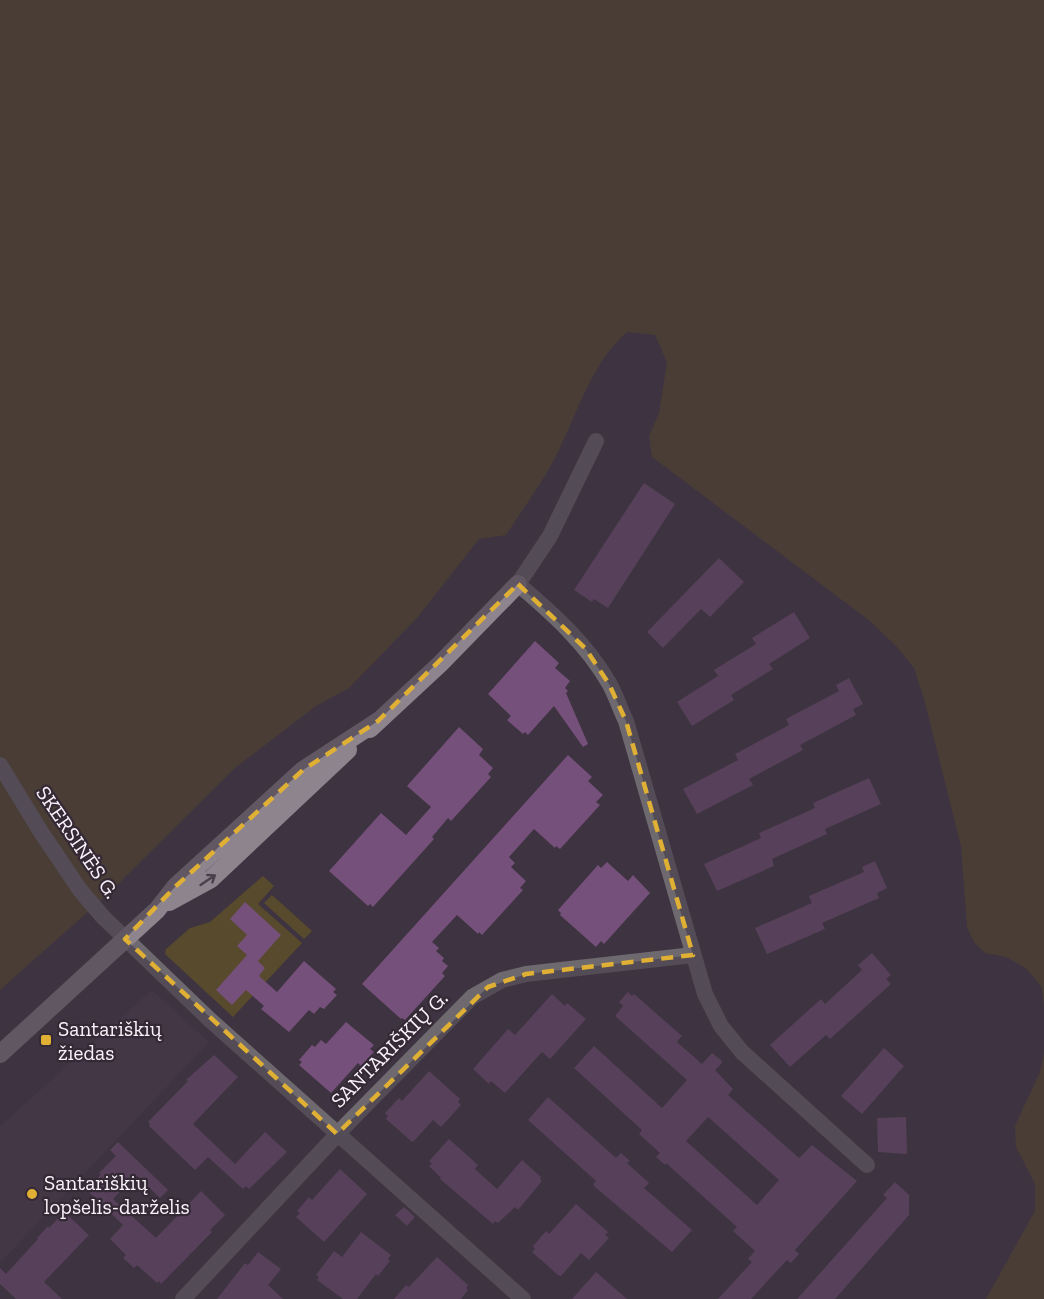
<svg xmlns="http://www.w3.org/2000/svg" width="1044" height="1299" viewBox="0 0 1044 1299" font-family="'Zilla Slab',serif">
<style>
.built{fill:#4a3a4c}
.green{fill:#584a2c}
.building{fill:#75507a;fill-rule:evenodd}
.lines{fill:none;stroke-linecap:round;stroke-linejoin:round}
.street{stroke:#6e696f;stroke-width:16}
.secondary{stroke:#8d848e;stroke-width:18}
.oneway{stroke:#4a404b}
.marked{fill:none;stroke:#e0b034;stroke-width:4.5;stroke-dasharray:12 8;stroke-linejoin:round}
.poi-dot{fill:#e0b034;stroke:#342935;stroke-width:2}
.labels{text-anchor:middle;dominant-baseline:central;stroke-width:4.5;stroke-linejoin:round;paint-order:stroke}
.street-label{font-size:21px;fill:#faf2fa;stroke:#342935}
.poi-label{font-size:21px;fill:#faf2fa;stroke:#342935;text-anchor:start}
</style>
<rect width="100%" height="100%" fill="#3e3340"/>
<!-- built -->
<path class="built" d="M 152,990 L 209,1042 L 0,1263 L 0,1126 Z"/>
<!-- green -->
<path class="green" d="M 0,0 L 1044,0 L 1044,1007 L 1042,988 L 1027,969 L 1006,957 L 985,953 L 974,942 L 967,927 L 961,846 L 924,699 L 914,668 L 897,647 L 870,621 L 652,457 L 649,436 L 659,413 L 667,362 L 655,335 L 627,332 C 590,364 576,418 554,460 C 540,486 522,510 506,535 L 479,539 L 417,618 L 349,688 L 316,706 L 235,768 L 108,894 L 0,990 Z
M 263,876 L 274,886 L 258,904 L 302,943 L 233,1017 L 165,954 L 166,949 L 190,928 L 210,922 Z
M 272,895 L 312,931 L 304,939 L 264,903 Z
M 1044,1052 L 1044,1299 L 986,1299 L 1035,1211 L 1035,1184 L 1016,1147 L 1015,1126 L 1040,1072 Z"/>
<!-- building -->
<path class="building" d="M 644,483 L 675,504 L 608,608 L 594,599 L 592,602 L 574,590 Z
M 719,558 L 744,582 L 710,617 L 701,609 L 663,648 L 647,632 Z
M 794,612 L 810,638 L 769,664 L 773,669 L 731,695 L 734,700 L 692,726 L 677,702 L 718,676 L 714,670 L 756,644 L 752,638 Z
M 535,641 L 559,663 L 555,668 L 570,681 L 565,688 L 568,691 L 566,693 L 588,744 L 583,747 L 554,706 L 528,735 L 525,732 L 523,734 L 507,720 L 511,716 L 488,694 Z
M 849,678 L 863,704 L 853,709 L 856,715 L 800,745 L 803,750 L 749,779 L 753,785 L 697,814 L 683,789 L 738,760 L 735,754 L 789,725 L 786,719 L 839,691 L 836,685 Z
M 459,727 L 483,749 L 479,755 L 493,768 L 488,774 L 491,777 L 451,821 L 448,818 L 432,837 L 434,839 L 373,907 L 370,904 L 368,906 L 329,871 L 381,813 L 406,835 L 431,807 L 407,786 Z
M 568,755 L 592,777 L 588,781 L 603,795 L 596,802 L 600,805 L 560,849 L 556,846 L 555,848 L 534,829 L 509,857 L 515,863 L 511,867 L 526,881 L 520,888 L 523,890 L 482,935 L 479,932 L 478,934 L 457,915 L 432,942 L 439,948 L 436,951 L 444,958 L 442,961 L 448,966 L 442,973 L 445,976 L 405,1020 L 402,1018 L 401,1019 L 362,984 Z
M 869,778 L 881,804 L 825,829 L 827,834 L 772,859 L 774,866 L 717,891 L 704,864 L 761,838 L 759,833 L 815,808 L 813,803 Z
M 875,861 L 887,888 L 877,893 L 879,898 L 822,923 L 825,929 L 767,954 L 755,928 L 812,903 L 809,896 L 864,872 L 862,867 Z
M 607,862 L 628,881 L 633,875 L 650,893 L 604,944 L 601,941 L 596,947 L 560,915 L 561,913 L 558,910 L 598,865 L 601,868 Z
M 245,902 L 281,935 L 258,961 L 265,968 L 259,976 L 277,992 L 304,961 L 336,989 L 333,992 L 337,995 L 324,1009 L 320,1007 L 314,1014 L 309,1010 L 289,1032 L 261,1009 L 264,1006 L 246,990 L 232,1005 L 216,990 L 247,955 L 237,946 L 247,935 L 230,919 Z
M 872,953 L 891,975 L 886,979 L 891,984 L 830,1039 L 826,1035 L 790,1067 L 770,1045 L 821,999 L 825,1004 L 862,970 L 858,965 Z
M 628,992 L 632,996 L 634,994 L 682,1036 L 677,1042 L 702,1064 L 712,1053 L 721,1060 L 722,1063 L 715,1070 L 733,1089 L 728,1095 L 799,1158 L 812,1145 L 857,1181 L 795,1250 L 799,1254 L 791,1263 L 787,1260 L 751,1299 L 718,1299 L 752,1262 L 748,1259 L 755,1251 L 733,1231 L 737,1227 L 666,1163 L 665,1165 L 656,1157 L 660,1153 L 639,1134 L 642,1130 L 574,1068 L 594,1046 L 662,1108 L 687,1080 L 615,1016 L 623,1006 L 619,1002 ZM 708,1117 L 779,1180 L 757,1205 L 686,1141 Z
M 552,994 L 565,1006 L 567,1003 L 586,1019 L 550,1059 L 542,1052 L 505,1093 L 491,1081 L 489,1084 L 473,1069 L 508,1029 L 515,1035 Z
M 346,1022 L 374,1045 L 370,1049 L 374,1052 L 361,1066 L 358,1063 L 331,1093 L 299,1065 L 302,1062 L 299,1060 L 312,1045 L 315,1047 L 321,1040 L 326,1044 Z
M 884,1048 L 904,1066 L 862,1114 L 841,1096 Z
M 214,1055 L 238,1077 L 193,1124 L 235,1164 L 265,1132 L 287,1152 L 249,1189 L 246,1186 L 243,1189 L 208,1157 L 195,1170 L 149,1126 L 150,1124 L 148,1122 L 188,1081 L 186,1080 Z
M 429,1071 L 460,1099 L 458,1102 L 461,1105 L 441,1127 L 433,1120 L 413,1142 L 411,1141 L 386,1119 L 388,1116 L 385,1113 L 399,1098 L 402,1101 Z
M 548,1097 L 616,1158 L 621,1153 L 630,1161 L 627,1163 L 649,1183 L 644,1188 L 692,1230 L 672,1252 L 595,1187 L 593,1184 L 596,1181 L 528,1120 Z
M 906,1117 L 907,1154 L 878,1152 L 877,1118 Z
M 449,1139 L 478,1165 L 475,1169 L 497,1189 L 522,1160 L 541,1177 L 540,1179 L 542,1181 L 518,1210 L 515,1207 L 498,1223 L 495,1221 L 493,1224 L 440,1179 L 441,1178 L 429,1166 L 432,1164 L 429,1161 Z
M 118,1142 L 168,1190 L 160,1198 L 136,1175 L 113,1199 L 156,1238 L 201,1191 L 225,1215 L 210,1230 L 212,1232 L 161,1284 L 159,1281 L 157,1283 L 137,1265 L 134,1268 L 123,1258 L 126,1255 L 110,1239 L 123,1225 L 89,1192 L 92,1189 L 89,1187 L 101,1174 L 99,1173 L 116,1156 L 110,1150 Z
M 340,1169 L 367,1194 L 324,1242 L 296,1217 L 300,1213 L 297,1211 L 309,1197 L 312,1200 Z
M 895,1182 L 909,1195 L 909,1215 L 835,1299 L 797,1299 L 887,1198 L 883,1195 Z
M 576,1204 L 608,1232 L 605,1235 L 609,1238 L 589,1260 L 581,1253 L 561,1276 L 558,1275 L 532,1252 L 535,1249 L 533,1246 L 546,1231 L 549,1234 Z
M 404,1207 L 415,1217 L 407,1226 L 395,1215 Z
M 64,1212 L 89,1235 L 44,1282 L 62,1299 L 16,1299 L 0,1284 L 0,1268 L 6,1274 L 38,1239 L 37,1238 L 48,1226 L 49,1228 Z
M 361,1232 L 391,1255 L 388,1259 L 390,1261 L 378,1276 L 376,1274 L 357,1299 L 343,1299 L 317,1280 L 319,1277 L 316,1275 L 334,1251 L 342,1257 Z
M 258,1252 L 281,1269 L 268,1285 L 283,1299 L 217,1299 L 245,1263 L 248,1265 Z
M 437,1257 L 468,1285 L 466,1288 L 468,1290 L 461,1299 L 394,1299 L 406,1285 L 409,1287 Z
M 596,1272 L 627,1299 L 572,1299 Z"/>
<g class="lines">
<!-- street -->
<path class="street" d="M 596,441 L 550,536 L 518,584 C 552,613 586,643 609,683 C 616,695 620,709 626,721 L 705,994 L 721,1026 L 742,1052 L 867,1165
M 0,765 L 41,832 L 80,890 L 103,917 L 209,1019 L 523,1299
M 183,1299 L 348,1123 L 472,997 L 502,980 L 526,974 L 693,955"/>
<!-- secondary -->
<path class="secondary" d="M 370,729 L 440,664 L 518,584
M 169,902 L 211,879 L 348,750
M 0,1054 L 157,910 L 175,887 L 303,770 L 378,721"/>
</g>
<!-- one-way arrows -->
<defs><path id="oneway-shaft" d="M-6 0H5M1.5-3L5.5 0L1.5 3" fill="none" stroke-width="1.6" stroke-linecap="round" stroke-linejoin="round" transform="scale(1.5)"/></defs>
<use class="oneway" href="#oneway-shaft" transform="translate(208 880) rotate(-34)"/>
<!-- marked area -->
<path d="M0 0H1044V1299H0ZM 518,584 L 585,648 L 609,684 L 626,721 L 693,955 L 526,974 L 488,987 L 337,1134 L 125,939 L 175,887 L 303,770 L 378,721 Z" fill="#3e3340" fill-opacity=".55" fill-rule="evenodd"/>
<path class="marked" d="M 518,584 L 585,648 L 609,684 L 626,721 L 693,955 L 526,974 L 488,987 L 337,1134 L 125,939 L 175,887 L 303,770 L 378,721 Z"/>
<!-- markers -->
<g class="poi-dot">
<rect x="40" y="1034" width="12" height="12" rx="3"/>
<circle cx="32" cy="1194" r="6"/>
</g>
<g class="labels">
<!-- street labels -->
<g class="street-label">
<text transform="translate(78 842) rotate(56)">SKERSINĖS G.</text>
<text transform="translate(389 1049) rotate(-45)">SANTARIŠKIŲ G.</text>
</g>
<!-- poi labels -->
<g class="poi-label">
<text x="58" y="1028">Santariškių<tspan x="58" dy="24">žiedas</tspan></text>
<text x="44" y="1182">Santariškių<tspan x="44" dy="24">lopšelis-darželis</tspan></text>
</g>
</g>
</svg>
